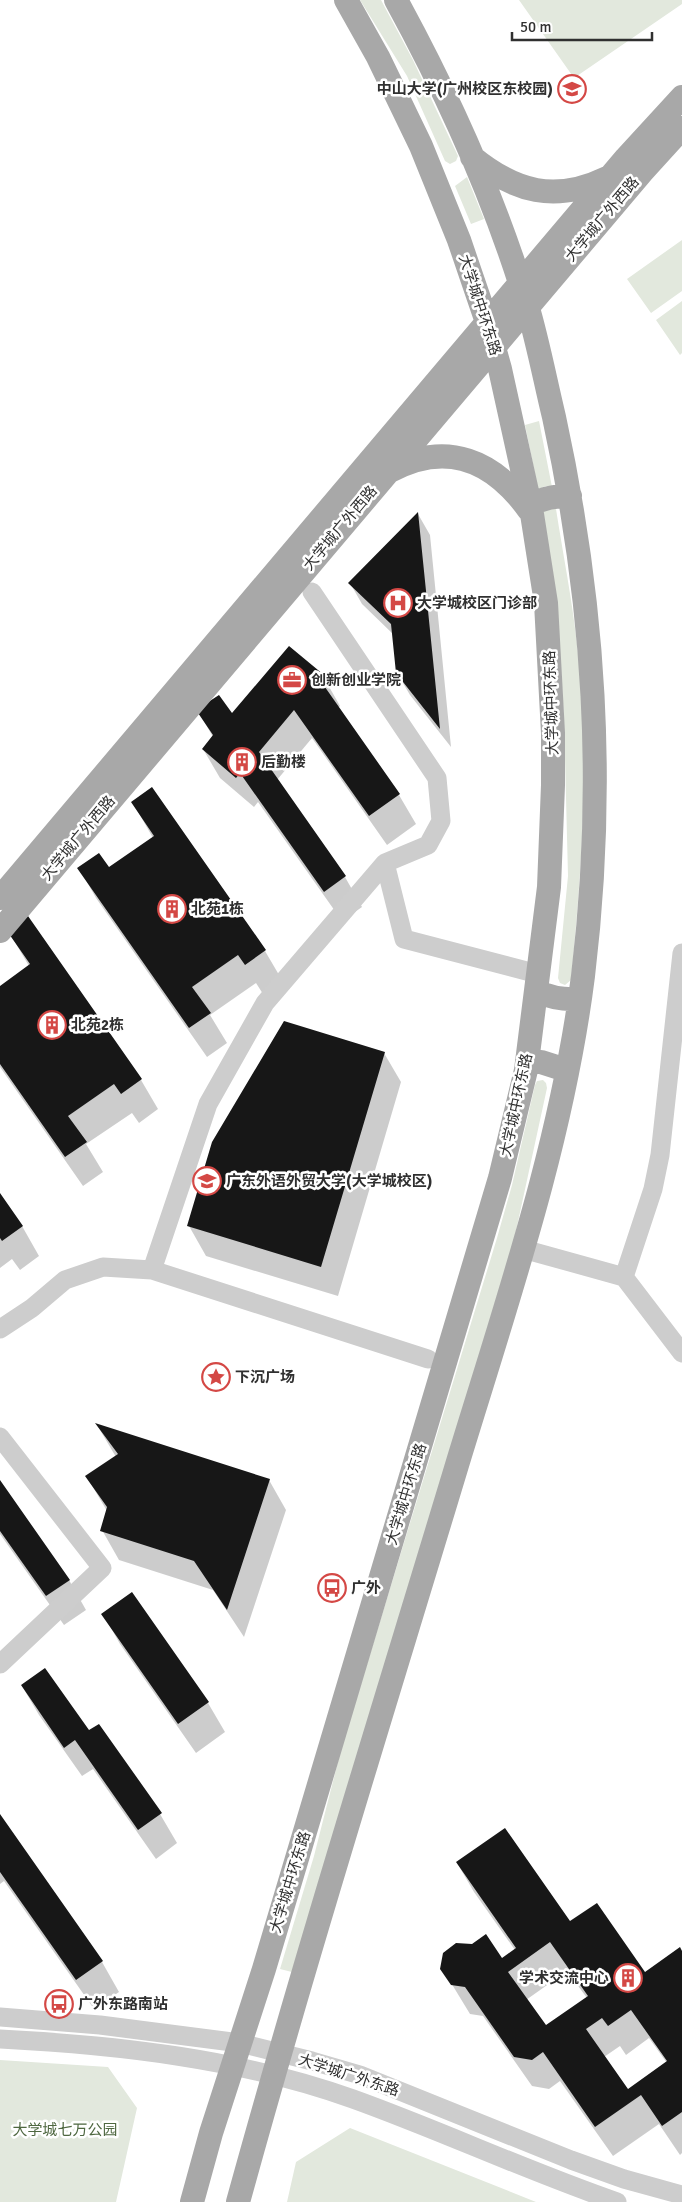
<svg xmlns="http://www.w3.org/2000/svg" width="682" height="2202" viewBox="0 0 682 2202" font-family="Signika,'Noto Sans SC',sans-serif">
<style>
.green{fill:#e2e8dd}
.shadow{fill:#0003;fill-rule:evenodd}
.building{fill:#171717;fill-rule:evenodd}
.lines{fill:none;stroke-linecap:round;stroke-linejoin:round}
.minor{stroke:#cdcdcd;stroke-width:19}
.major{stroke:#a8a8a8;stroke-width:24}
.labels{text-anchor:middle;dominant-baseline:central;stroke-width:5;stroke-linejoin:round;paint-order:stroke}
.poi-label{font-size:15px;font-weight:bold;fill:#303030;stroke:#fff;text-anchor:start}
.street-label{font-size:15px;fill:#303030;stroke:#fff}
.park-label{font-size:15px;fill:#4f6841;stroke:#fff}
</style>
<rect width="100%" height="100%" fill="#fff"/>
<!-- green -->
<path class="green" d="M 360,0 L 381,0 L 413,60 L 458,156 L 456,161 L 450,164 L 445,161 L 407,76 Z
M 519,0 L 682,0 L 682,4 L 574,78 Z
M 467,177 L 484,219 L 471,224 L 455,186 Z
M 682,240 L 682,291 L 651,313 L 627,279 Z
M 682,301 L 682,353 L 680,355 L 656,320 Z
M 539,421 L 552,487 L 546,486 L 538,489 L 525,425 Z
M 554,507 L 556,509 C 563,554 572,599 577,644 C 590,756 582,868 571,980 L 565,985 L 560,983 L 558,978 L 568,876 L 564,719 L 557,605 L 543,510 Z
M 543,1080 L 546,1083 L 547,1088 L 514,1240 L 292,1972 L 280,1969 L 314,1856 L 342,1746 L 497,1238 L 512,1185 L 535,1085 L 537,1081 Z
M 0,2060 L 108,2067 L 137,2108 L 116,2202 L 0,2202 Z
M 350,2128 L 511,2192 L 536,2202 L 287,2202 L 296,2162 Z"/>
<!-- shadow -->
<path class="shadow" d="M 418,514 L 430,535 L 451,747 L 410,695 L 397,673 L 393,634 L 362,604 L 350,583 Z
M 323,676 L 340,706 L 338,708 L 399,795 L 416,824 L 387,845 L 312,738 L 277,780 L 345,877 L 362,907 L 342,921 L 258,802 L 254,807 L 220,778 L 203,749 L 213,737 L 198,711 L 231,715 Z
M 152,789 L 265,951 L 282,980 L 263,994 L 256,983 L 210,1015 L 227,1043 L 207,1057 L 96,898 L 79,868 L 108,869 L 153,838 L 133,803 Z
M 28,918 L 141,1080 L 158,1109 L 139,1123 L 132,1113 L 86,1144 L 103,1172 L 83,1186 L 0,1067 L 0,987 L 29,966 L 9,932 Z
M 384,1053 L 401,1082 L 338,1296 L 206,1256 L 189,1226 Z
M 0,1195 L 22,1226 L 39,1256 L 20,1270 L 12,1259 L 0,1268 Z
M 97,1425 L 269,1480 L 286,1510 L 244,1637 L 213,1590 L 119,1560 L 102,1530 L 107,1511 L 87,1477 L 116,1457 Z
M 0,1482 L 69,1580 L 86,1610 L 64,1625 L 0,1534 Z
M 132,1594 L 208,1703 L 225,1732 L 196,1753 L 120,1644 L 103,1614 Z
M 22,1686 L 89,1732 L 160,1814 L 177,1843 L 156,1859 L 93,1769 L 82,1776 L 39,1715 Z
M 0,1817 L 102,1962 L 119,1992 L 94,2009 L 4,1881 L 0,1884 Z
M 457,1863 L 570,1923 L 645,1973 L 682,1953 L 682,2153 L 680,2155 L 659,2124 L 613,2156 L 560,2081 L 549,2089 L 532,2086 L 483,2016 L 470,2014 L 442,1968 L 502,1959 L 515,1950 L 474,1892 ZM 567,1971 L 587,1998 L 545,2027 L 526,2000 ZM 649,2038 L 667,2063 L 628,2091 L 604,2057 L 620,2046 L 626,2055 Z"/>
<!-- building -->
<path class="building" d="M 418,512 L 440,729 L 396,673 L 391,624 L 348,583 Z
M 289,646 L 324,675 L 320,680 L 400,794 L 369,816 L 294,710 L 259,752 L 346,876 L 324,892 L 240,773 L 236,778 L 202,749 L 213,735 L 196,710 L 219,695 L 232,713 Z
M 152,787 L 266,950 L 245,965 L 238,955 L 192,987 L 211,1013 L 189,1028 L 77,868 L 99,853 L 109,867 L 154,836 L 131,802 Z
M 28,916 L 142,1079 L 121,1094 L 114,1084 L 68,1116 L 87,1142 L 65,1157 L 0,1064 L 0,986 L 30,964 L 7,931 Z
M 284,1021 L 385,1052 L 321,1267 L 187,1226 L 212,1142 Z
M 0,1193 L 23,1226 L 2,1241 L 0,1238 Z
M 95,1423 L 270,1479 L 227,1610 L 194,1561 L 100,1531 L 107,1507 L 85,1476 L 118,1454 Z
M 0,1480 L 70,1580 L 46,1596 L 0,1531 Z
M 132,1592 L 209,1702 L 178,1724 L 101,1614 Z
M 45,1668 L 89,1730 L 99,1724 L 162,1813 L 138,1830 L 75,1740 L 64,1748 L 21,1685 Z
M 0,1814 L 103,1961 L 76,1980 L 0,1872 Z
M 505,1828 L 570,1921 L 597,1903 L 645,1972 L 680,1947 L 682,1951 L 682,2112 L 662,2126 L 641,2095 L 595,2127 L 543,2052 L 532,2060 L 514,2057 L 465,1987 L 451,1985 L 440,1969 L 443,1953 L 456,1943 L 472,1944 L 486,1934 L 502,1958 L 516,1948 L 456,1862 ZM 550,1942 L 588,1996 L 546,2025 L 508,1972 ZM 631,2010 L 667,2061 L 628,2089 L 586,2029 L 602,2018 L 608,2026 Z"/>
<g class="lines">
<!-- minor -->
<path class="minor" d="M 312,592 L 437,778 L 441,821 L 428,845 L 385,863
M 523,1249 L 624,1277 L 682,1353
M 152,1270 L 208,1104 L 265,1003 L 385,863 L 404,939 L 538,974
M 624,1277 L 653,1189 L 660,1155 L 682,953
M 0,1329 L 32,1308 L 65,1280 L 103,1267 L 152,1270 L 428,1359
M 0,1437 L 102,1568 L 0,1664
M 0,2017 L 100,2025 L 240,2043 L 312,2061 L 360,2075 L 571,2160 L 624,2179 L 682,2195
M 0,2039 C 117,2045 242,2059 353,2099 C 442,2131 527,2171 617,2202"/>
<!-- major -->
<path class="major" d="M 472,157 C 515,192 555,203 607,178
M 390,471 C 447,440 494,461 529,510
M 530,505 C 544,498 554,496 570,496
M 0,898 L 626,158 L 682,97
M 0,931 L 642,172 L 682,128
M 536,991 C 551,998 563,1000 579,999
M 527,1062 L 541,1062 L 566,1070
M 192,2202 L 211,2133 L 264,1969 L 500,1178 L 526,1070 L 549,887 L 553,785 L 553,733 L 546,603 L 532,514 L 500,369 L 487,322 L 459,240 L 421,146 L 378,57 L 346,0
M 238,2202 C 306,1955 383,1710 457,1465 C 506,1304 562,1143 583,976 C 606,785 595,605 554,417 C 545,380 538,342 527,305 C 495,199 449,97 396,0"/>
</g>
<!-- icons -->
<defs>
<symbol id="university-ring" viewBox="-11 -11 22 22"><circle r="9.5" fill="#fff" stroke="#d44845" stroke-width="1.5"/><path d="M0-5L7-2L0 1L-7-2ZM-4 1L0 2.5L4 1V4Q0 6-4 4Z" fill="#d44845"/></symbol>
<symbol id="hospital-ring" viewBox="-11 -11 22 22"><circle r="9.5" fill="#fff" stroke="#d44845" stroke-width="1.5"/><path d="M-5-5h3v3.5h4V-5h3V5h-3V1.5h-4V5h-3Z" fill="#d44845"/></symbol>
<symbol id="office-ring" viewBox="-11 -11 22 22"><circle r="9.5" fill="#fff" stroke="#d44845" stroke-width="1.5"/><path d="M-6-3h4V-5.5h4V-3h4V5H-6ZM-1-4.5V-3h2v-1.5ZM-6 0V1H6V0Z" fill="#d44845"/></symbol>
<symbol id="building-ring" viewBox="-11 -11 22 22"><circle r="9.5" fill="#fff" stroke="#d44845" stroke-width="1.5"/><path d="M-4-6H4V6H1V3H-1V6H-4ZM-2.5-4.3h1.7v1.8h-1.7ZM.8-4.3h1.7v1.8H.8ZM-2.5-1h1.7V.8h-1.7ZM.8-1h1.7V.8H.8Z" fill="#d44845"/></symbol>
<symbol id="sight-ring" viewBox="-11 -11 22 22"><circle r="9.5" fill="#fff" stroke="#d44845" stroke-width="1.5"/><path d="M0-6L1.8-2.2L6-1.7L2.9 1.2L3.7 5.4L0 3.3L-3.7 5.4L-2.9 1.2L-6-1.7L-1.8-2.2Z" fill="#d44845"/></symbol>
<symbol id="bus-ring" viewBox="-11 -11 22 22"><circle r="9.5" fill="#fff" stroke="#d44845" stroke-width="1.5"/><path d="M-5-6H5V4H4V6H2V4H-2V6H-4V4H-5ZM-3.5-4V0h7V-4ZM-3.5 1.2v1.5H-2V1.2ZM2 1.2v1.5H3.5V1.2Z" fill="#d44845"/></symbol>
</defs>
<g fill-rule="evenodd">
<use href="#university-ring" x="556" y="73" width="32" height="32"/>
<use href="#hospital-ring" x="382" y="587" width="32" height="32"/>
<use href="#office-ring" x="276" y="664" width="32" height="32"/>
<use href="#building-ring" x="226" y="746" width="32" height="32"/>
<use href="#building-ring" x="156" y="893" width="32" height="32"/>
<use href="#building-ring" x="36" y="1009" width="32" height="32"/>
<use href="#university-ring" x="191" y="1165" width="32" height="32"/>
<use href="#sight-ring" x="200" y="1361" width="32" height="32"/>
<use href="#bus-ring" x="316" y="1572" width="32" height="32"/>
<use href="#building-ring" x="612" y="1962" width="32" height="32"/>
<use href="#bus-ring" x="43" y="1988" width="32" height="32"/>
</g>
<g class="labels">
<!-- poi labels -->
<g class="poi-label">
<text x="553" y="89" text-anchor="end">中山大学(广州校区东校园)</text>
<text x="417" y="603">大学城校区门诊部</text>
<text x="311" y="680">创新创业学院</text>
<text x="261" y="762">后勤楼</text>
<text x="191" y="909">北苑1栋</text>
<text x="71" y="1025">北苑2栋</text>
<text x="226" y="1181">广东外语外贸大学(大学城校区)</text>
<text x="235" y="1377">下沉广场</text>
<text x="351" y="1588">广外</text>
<text x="609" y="1978" text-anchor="end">学术交流中心</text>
<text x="78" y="2004">广外东路南站</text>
</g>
<!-- street labels -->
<g class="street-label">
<text transform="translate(602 219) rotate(-50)">大学城广外西路</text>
<text transform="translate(480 305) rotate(72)">大学城中环东路</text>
<text transform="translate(340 528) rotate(-50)">大学城广外西路</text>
<text transform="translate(551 703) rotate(-92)">大学城中环东路</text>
<text transform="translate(78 838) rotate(-50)">大学城广外西路</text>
<text transform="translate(516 1105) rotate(-78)">大学城中环东路</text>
<text transform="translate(406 1494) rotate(-73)">大学城中环东路</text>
<text transform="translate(290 1882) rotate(-73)">大学城中环东路</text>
<text transform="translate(349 2075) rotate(18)">大学城广外东路</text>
</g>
<!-- park labels -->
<g class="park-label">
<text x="65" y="2130">大学城七万公园</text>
</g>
</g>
<!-- scale -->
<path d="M512 32v8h140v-8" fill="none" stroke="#303030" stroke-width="2.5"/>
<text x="520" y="32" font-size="15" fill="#303030" stroke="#ffffff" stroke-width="4" paint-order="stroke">50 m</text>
</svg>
